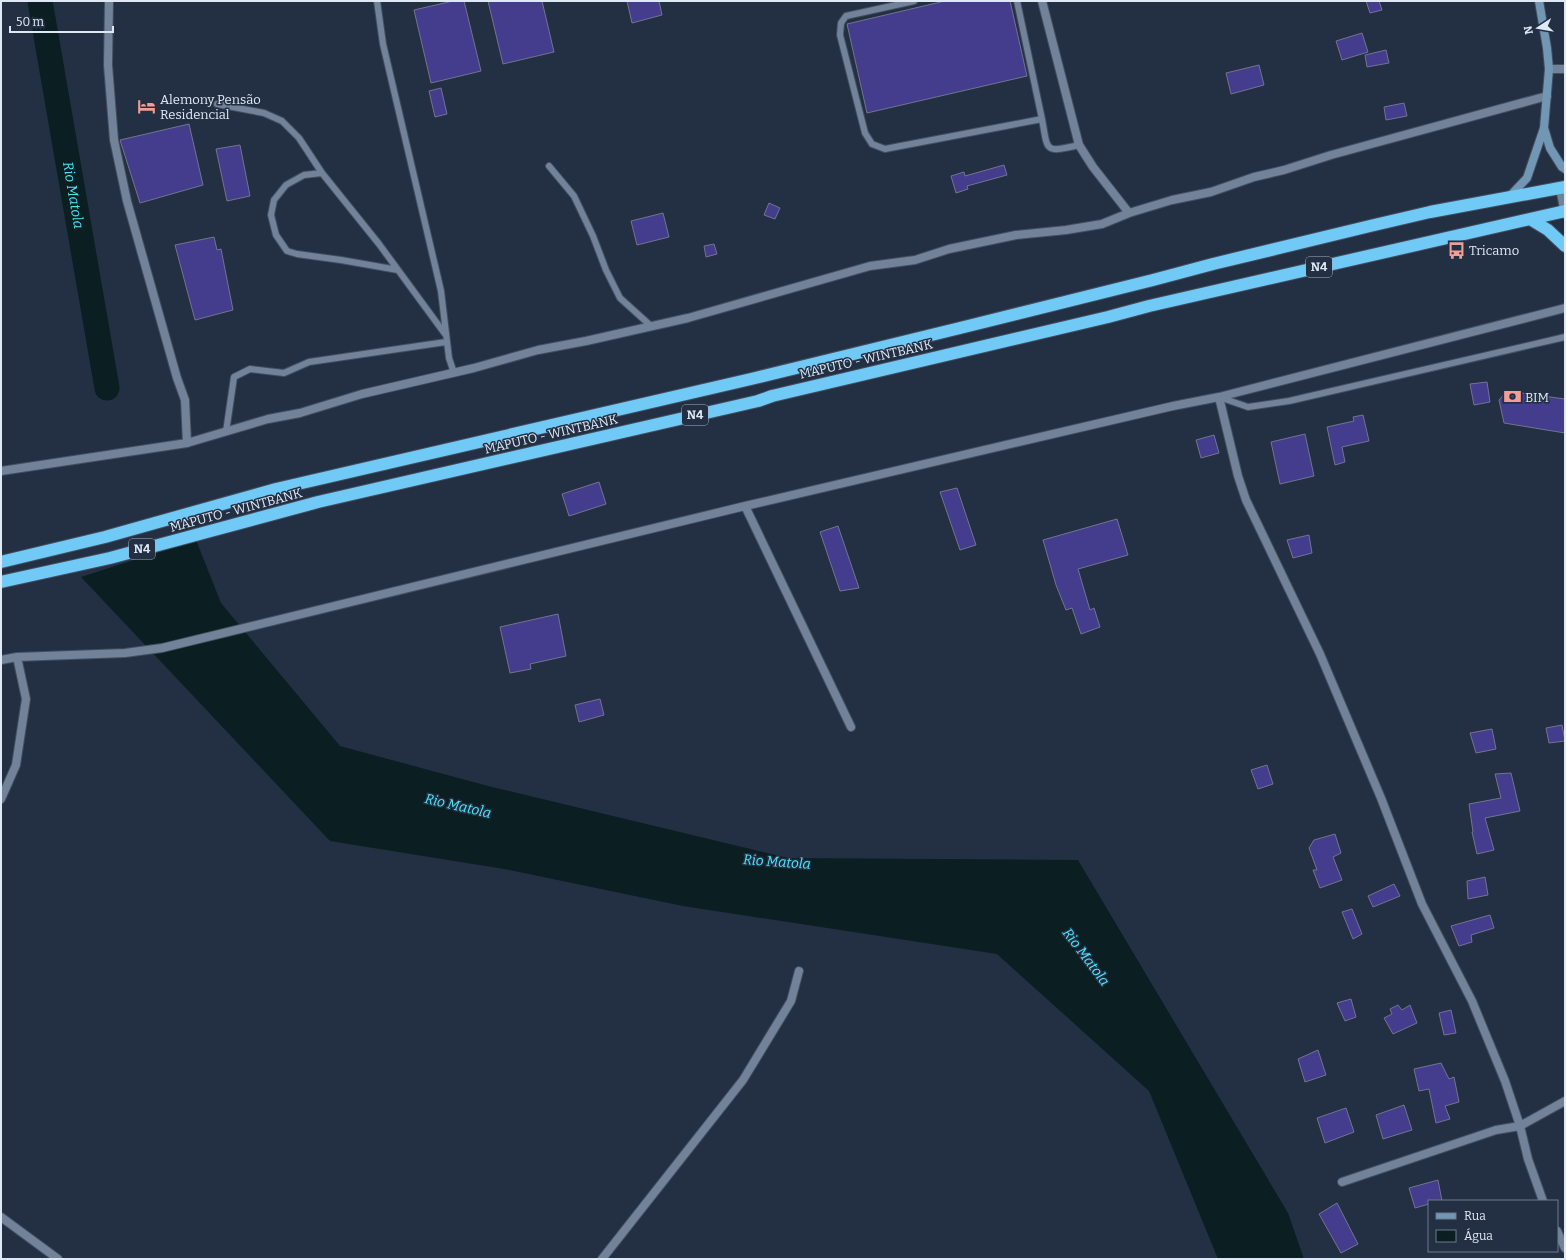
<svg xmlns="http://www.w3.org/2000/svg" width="1566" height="1260" viewBox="0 0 1566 1260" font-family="Bitter,serif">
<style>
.water{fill:#0b1e21}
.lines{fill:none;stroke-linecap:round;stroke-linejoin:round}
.river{stroke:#0b1e21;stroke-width:25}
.building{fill:#443d8d;stroke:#72748d}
.lane-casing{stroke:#434e5f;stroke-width:8}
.street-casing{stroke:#434e5f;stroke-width:10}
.secondary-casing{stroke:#434e5f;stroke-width:10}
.highway-casing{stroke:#434e5f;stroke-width:14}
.lane{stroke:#728299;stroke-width:6}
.street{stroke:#728299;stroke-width:8}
.secondary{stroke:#7297b5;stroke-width:8}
.highway{stroke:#71c9f5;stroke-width:12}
.labels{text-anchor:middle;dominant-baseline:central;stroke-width:3;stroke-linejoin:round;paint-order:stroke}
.shield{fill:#233044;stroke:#a7b1c0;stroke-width:1}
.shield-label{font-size:12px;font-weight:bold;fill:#dfe8f5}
.poi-label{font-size:13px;fill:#dfe8f5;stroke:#233044;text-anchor:start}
.street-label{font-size:13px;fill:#dfe8f5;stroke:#233044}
.water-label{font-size:14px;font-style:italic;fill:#4fe5f8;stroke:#233044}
</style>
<rect width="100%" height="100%" fill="#233044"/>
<!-- water -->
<path class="water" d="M 196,540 L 221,603 L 340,746 L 488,786 L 788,858 L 1078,860 L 1288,1213 L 1304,1259 L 1218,1259 L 1149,1091 L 997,954 L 683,906 L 504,869 L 330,841 L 81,577 Z"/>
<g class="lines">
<!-- river -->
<path class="river" id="s1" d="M 40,1 L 107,388"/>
</g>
<!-- building -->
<path class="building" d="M 453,1 L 464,1 L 481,71 L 431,83 L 414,10 Z
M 488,1 L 542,1 L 554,52 L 503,64 Z
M 627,1 L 659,1 L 662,15 L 632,23 Z
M 945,1 L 1010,1 L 1027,76 L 867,113 L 847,24 Z
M 1366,1 L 1379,1 L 1382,10 L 1370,13 Z
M 1362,33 L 1368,52 L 1342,60 L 1336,41 Z
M 1386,50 L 1389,63 L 1367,67 L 1365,55 Z
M 1259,65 L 1264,85 L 1231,94 L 1226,73 Z
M 441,88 L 447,114 L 435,117 L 429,91 Z
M 1404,103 L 1407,116 L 1386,120 L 1384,107 Z
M 189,124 L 203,185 L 140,203 L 120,140 Z
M 240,145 L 250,196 L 227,201 L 216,149 Z
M 1004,165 L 1007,175 L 967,186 L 968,189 L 956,193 L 951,176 L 964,172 L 965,176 Z
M 769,203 L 780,208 L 775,219 L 764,215 Z
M 663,213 L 669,237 L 637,245 L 631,221 Z
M 214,237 L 217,250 L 221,249 L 233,310 L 195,320 L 175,245 Z
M 714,244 L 717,254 L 706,257 L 704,246 Z
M 1487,382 L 1490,402 L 1474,405 L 1470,384 Z
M 1507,391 L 1565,399 L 1565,433 L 1504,423 L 1499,400 Z
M 1363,415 L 1369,441 L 1342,447 L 1345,462 L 1335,465 L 1327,427 L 1354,421 L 1353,417 Z
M 1305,434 L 1314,476 L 1280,484 L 1271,442 Z
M 1214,435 L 1219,453 L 1201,458 L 1196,440 Z
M 599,482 L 606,504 L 569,516 L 562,494 Z
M 957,488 L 976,545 L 960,550 L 940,492 Z
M 1117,519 L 1128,555 L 1078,569 L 1090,610 L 1094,608 L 1100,627 L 1081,634 L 1072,608 L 1066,610 L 1056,585 L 1043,540 Z
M 838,526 L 859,588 L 840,591 L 820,532 Z
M 1309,535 L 1312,553 L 1293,558 L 1287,540 Z
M 558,614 L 566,656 L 530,664 L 531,669 L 510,673 L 500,627 Z
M 600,699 L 604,715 L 579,722 L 575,705 Z
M 1562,725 L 1565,741 L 1549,743 L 1546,728 Z
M 1492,729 L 1496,749 L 1476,753 L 1470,733 Z
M 1267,765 L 1273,784 L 1258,789 L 1251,770 Z
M 1511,773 L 1520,811 L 1485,818 L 1494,850 L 1477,854 L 1472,832 L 1473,832 L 1469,804 L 1501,798 L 1495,774 Z
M 1335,834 L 1341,853 L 1333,857 L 1342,880 L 1320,888 L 1313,870 L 1317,870 L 1309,848 L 1314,840 Z
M 1485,877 L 1488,895 L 1468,899 L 1467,881 Z
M 1394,884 L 1400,896 L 1373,907 L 1368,896 Z
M 1352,909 L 1362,934 L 1353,939 L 1342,912 Z
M 1490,915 L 1494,928 L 1471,935 L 1472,942 L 1459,946 L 1451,926 Z
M 1351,999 L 1356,1017 L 1345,1021 L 1337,1003 Z
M 1398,1005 L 1402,1010 L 1410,1005 L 1417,1023 L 1393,1034 L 1384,1018 L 1392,1014 L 1390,1009 Z
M 1451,1010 L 1456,1033 L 1444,1035 L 1439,1013 Z
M 1318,1050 L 1326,1075 L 1305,1082 L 1298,1059 Z
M 1441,1063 L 1449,1079 L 1454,1077 L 1459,1102 L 1445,1106 L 1450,1119 L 1436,1123 L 1429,1089 L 1419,1091 L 1414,1069 Z
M 1404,1105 L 1412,1130 L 1383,1139 L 1376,1115 Z
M 1346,1108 L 1354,1132 L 1325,1143 L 1317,1118 Z
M 1438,1180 L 1442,1201 L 1429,1201 L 1429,1204 L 1415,1208 L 1409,1188 Z
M 1337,1203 L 1358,1244 L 1341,1253 L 1319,1214 Z"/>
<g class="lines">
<defs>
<path id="lane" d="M 377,1 L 383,44 L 441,291 L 449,358 L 454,373
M 914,1 L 846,16 L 841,23 L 840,35 L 865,133 L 872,144 L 885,149 L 1042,119 C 1048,152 1044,153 1079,145
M 1017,1 L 1042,119
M 217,104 L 264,113 L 282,121 L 299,138 L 322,173 L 379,244 L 445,334
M 549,166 L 574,196 L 593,236 L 606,270 L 620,298 L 651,326
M 322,173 L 304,175 L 286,185 L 274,200 L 271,215 L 276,235 L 287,251 L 297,254 L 341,260 L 398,270
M 1219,397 L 1248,407 L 1289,401 L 1565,337
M 226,432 L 234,377 L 250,369 L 284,373 L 309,362 L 446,342"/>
<path id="street" d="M 109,1 L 108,65 L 114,140 L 127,201 L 177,378 L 185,400 L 187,443 L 268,419 L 300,413 L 362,394 L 474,368 L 538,350 L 586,341 L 688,318 L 870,266 L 915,260 L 949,249 L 1016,235 L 1066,230 L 1102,224 L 1129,213 L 1172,200 L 1211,192 L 1254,177 L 1284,170 L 1331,155 L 1547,96
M 1042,1 L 1079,145 L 1093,167 L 1129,213
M 1549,69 L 1565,69
M 1560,188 L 1565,214
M 1219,397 L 1565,308
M 1,471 L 187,443
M 745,506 L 851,727
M 1,660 L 17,657 L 125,653 L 162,648 L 745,506 L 1173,406 L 1219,397 L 1238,476 L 1246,500 L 1320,654 L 1381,798 L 1422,904 L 1472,1001 L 1505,1081 L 1520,1126 L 1528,1159 L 1543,1201
M 1,799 L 16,765 L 26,699 L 17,657
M 1342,1182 L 1496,1130 L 1520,1126 L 1565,1101
M 1,1217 L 58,1259
M 1557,1231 L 1565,1248
M 602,1259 L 743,1080 L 791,1001 L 799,971"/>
<path id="secondary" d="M 1544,128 L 1550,148 L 1562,167 L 1565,169
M 1509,197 L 1527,178 L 1544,128 L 1549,69 L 1547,48 L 1539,1"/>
<path id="highway" d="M 1530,219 L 1548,230 L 1565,246
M 1,562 L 105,537 L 276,489 L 751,379 L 960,328 L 1153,280 L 1213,264 L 1370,226 L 1430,212 L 1565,187
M 1,582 L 110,558 L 318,502 L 758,401 L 772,396 L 1108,317 L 1149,306 L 1565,211"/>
</defs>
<!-- lane casing -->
<use href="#lane" class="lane-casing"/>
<!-- street casing -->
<use href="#street" class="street-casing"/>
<!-- secondary casing -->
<use href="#secondary" class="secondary-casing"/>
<!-- highway casing -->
<use href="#highway" class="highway-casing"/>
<!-- lane -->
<use href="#lane" class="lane"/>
<!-- street -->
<use href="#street" class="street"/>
<!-- secondary -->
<use href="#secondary" class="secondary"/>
<!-- highway -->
<use href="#highway" class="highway"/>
</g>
<!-- icons -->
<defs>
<symbol id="hotel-bare" viewBox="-9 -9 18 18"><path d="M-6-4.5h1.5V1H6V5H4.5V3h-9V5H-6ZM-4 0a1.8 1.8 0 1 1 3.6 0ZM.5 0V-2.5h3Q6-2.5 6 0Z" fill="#f59c95" stroke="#233044" stroke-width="2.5" paint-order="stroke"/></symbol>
<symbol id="bus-bare" viewBox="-9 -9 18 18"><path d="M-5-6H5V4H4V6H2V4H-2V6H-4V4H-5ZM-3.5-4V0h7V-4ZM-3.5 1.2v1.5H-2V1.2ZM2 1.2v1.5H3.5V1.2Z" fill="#f59c95" stroke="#233044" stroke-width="2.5" paint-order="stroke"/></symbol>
<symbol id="bank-bare" viewBox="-9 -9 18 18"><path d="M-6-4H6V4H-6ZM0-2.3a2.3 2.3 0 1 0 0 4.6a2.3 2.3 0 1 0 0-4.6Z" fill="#f59c95" stroke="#233044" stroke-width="2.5" paint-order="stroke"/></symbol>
</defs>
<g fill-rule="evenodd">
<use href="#hotel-bare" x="134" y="94" width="25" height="25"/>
<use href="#bus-bare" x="1444" y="238" width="25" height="25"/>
<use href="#bank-bare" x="1500" y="384" width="25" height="25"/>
</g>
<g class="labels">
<!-- shield labels -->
<g class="shield">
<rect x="1306" y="257" width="26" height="20" rx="3"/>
<rect x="682" y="405" width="26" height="20" rx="3"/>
<rect x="129" y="539" width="26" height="20" rx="3"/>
</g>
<g class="shield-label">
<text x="1319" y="267">N4</text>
<text x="695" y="415">N4</text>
<text x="142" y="549">N4</text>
</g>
<!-- poi labels -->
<g class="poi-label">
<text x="160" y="99">Alemony Pensão<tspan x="160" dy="15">Residencial</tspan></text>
<text x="1469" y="250">Tricamo</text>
<text x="1525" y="397">BIM</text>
</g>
<!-- street labels -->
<g class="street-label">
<text transform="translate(866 359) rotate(-13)">MAPUTO - WINTBANK</text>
<text transform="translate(551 434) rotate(-13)">MAPUTO - WINTBANK</text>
<text transform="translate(236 510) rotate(-15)">MAPUTO - WINTBANK</text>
</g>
<!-- water labels -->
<g class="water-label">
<text stroke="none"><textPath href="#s1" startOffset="197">Rio Matola</textPath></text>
<text transform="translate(458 806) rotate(13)">Rio Matola</text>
<text transform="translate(777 862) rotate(4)">Rio Matola</text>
<text transform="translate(1086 957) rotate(53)">Rio Matola</text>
</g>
</g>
<!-- border -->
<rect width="1566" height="1260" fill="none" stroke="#dfe8f5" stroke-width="4"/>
<!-- legend -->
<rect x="1428" y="1200" width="130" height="52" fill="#233044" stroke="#6e7a8b"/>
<rect x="1436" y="1213" width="20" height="6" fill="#7297b5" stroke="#6e7a8b"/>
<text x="1464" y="1220" font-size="12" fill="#dfe8f5">Rua</text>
<rect x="1436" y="1230" width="20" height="12" fill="#0b1e21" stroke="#6e7a8b"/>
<text x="1464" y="1240" font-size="12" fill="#dfe8f5">Água</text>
<!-- north arrow -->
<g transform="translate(1538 28) rotate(258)" stroke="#233044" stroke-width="3" paint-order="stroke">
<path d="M0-3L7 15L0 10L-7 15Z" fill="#dfe8f5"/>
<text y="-6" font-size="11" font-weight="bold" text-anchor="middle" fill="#dfe8f5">N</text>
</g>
<!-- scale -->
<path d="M10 26v6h103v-6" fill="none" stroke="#dfe8f5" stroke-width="2"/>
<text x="16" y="26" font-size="12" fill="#dfe8f5" stroke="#233044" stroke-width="3" paint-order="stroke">50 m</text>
</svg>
